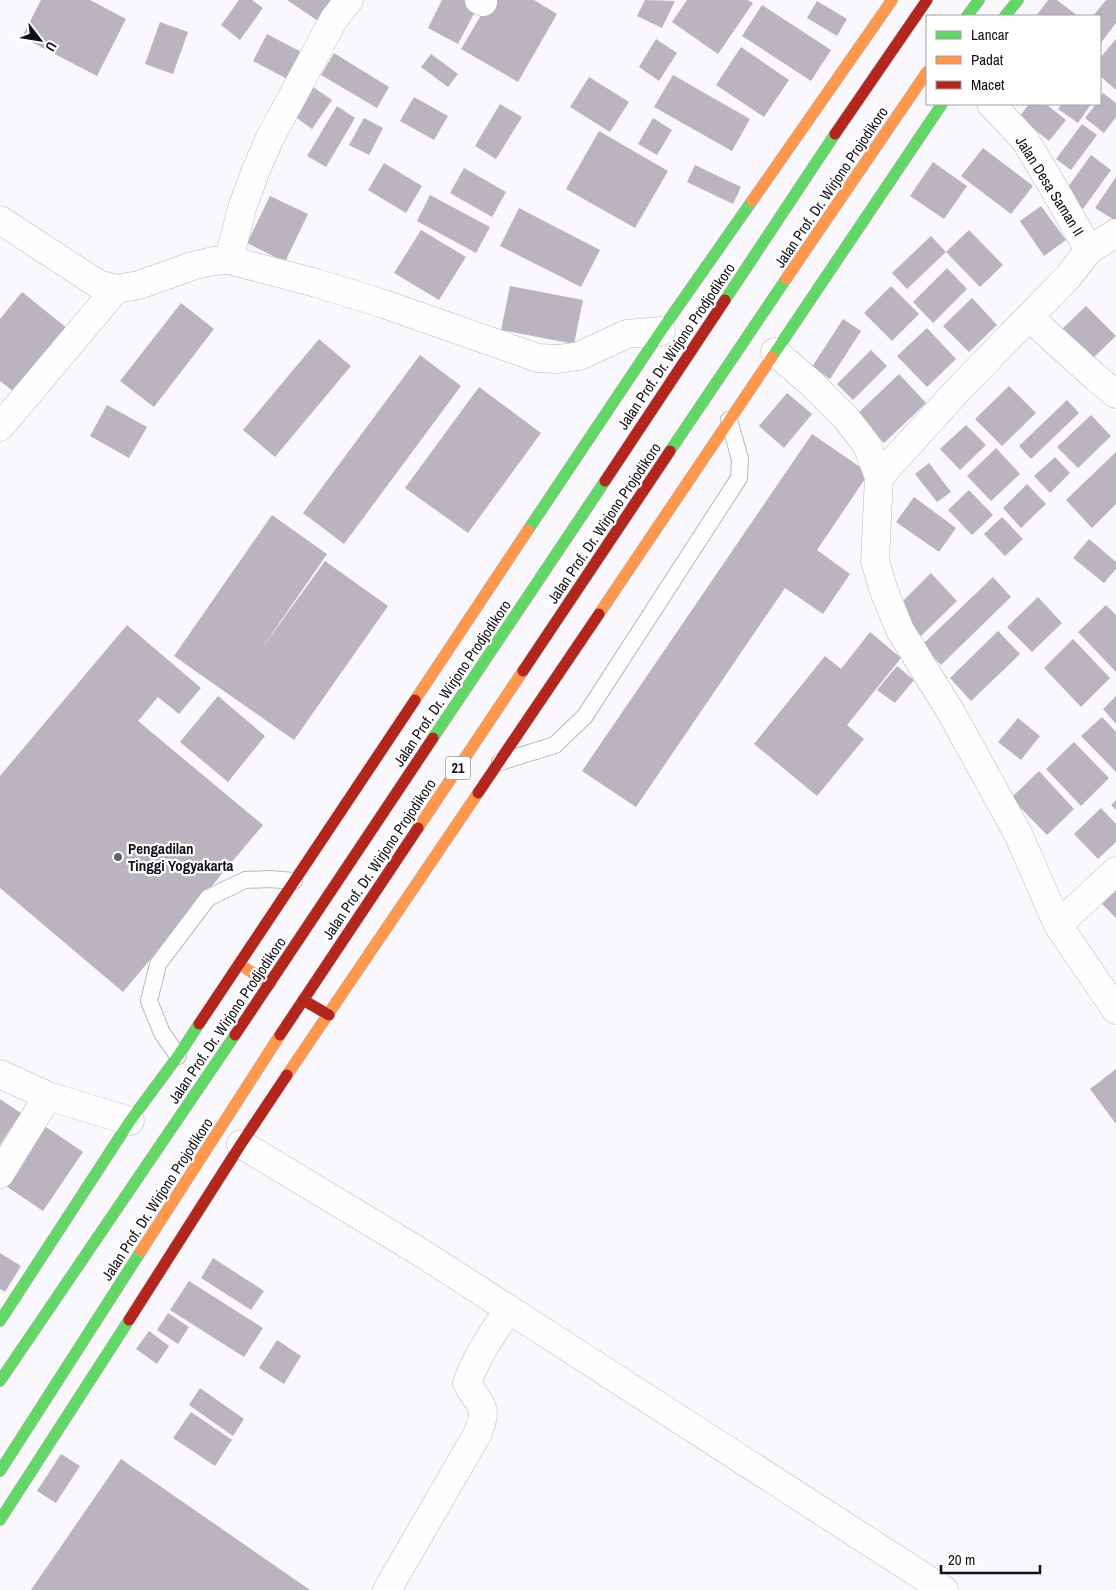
<svg xmlns="http://www.w3.org/2000/svg" width="1116" height="1590" viewBox="0 0 1116 1590" font-family="'Archivo Narrow',sans-serif">
<style>
.building{fill:#bab4c0}
.lines{fill:none;stroke-linecap:round;stroke-linejoin:round}
.lane-casing{stroke:#bbb7be;stroke-width:18}
.street-casing{stroke:#bbb7be;stroke-width:29}
.fast-casing{stroke:#bbb7be;stroke-width:12}
.slow-casing{stroke:#bbb7be;stroke-width:12}
.jam-casing{stroke:#bbb7be;stroke-width:12}
.lane{stroke:#fefeff;stroke-width:16}
.street{stroke:#fefeff;stroke-width:28}
.fast{stroke:#63d668;stroke-width:11}
.slow{stroke:#ff974d;stroke-width:11}
.jam{stroke:#b3261e;stroke-width:11}
.poi-dot{fill:#646068;stroke:#fff;stroke-width:2}
.labels{text-anchor:middle;dominant-baseline:central;stroke-width:4.5;stroke-linejoin:round;paint-order:stroke}
.shield{fill:#fff;stroke:#5a575d;stroke-width:1}
.shield-label{font-size:14px;font-weight:bold;fill:#130f17}
.street-label{font-size:15px;fill:#130f17;stroke:#fff}
.poi-label{font-size:15px;font-weight:bold;fill:#130f17;stroke:#fff;text-anchor:start}
</style>
<rect width="100%" height="100%" fill="#faf7fd"/>
<!-- building -->
<path class="building" d="M 41,0 L 90,0 L 126,19 L 97,76 L 22,37 Z
M 239,0 L 252,0 L 263,8 L 240,40 L 221,25 Z
M 287,0 L 340,0 L 324,25 Z
M 442,0 L 468,0 L 478,6 L 458,44 L 428,28 Z
M 490,0 L 534,0 L 557,14 L 518,82 L 461,49 Z
M 645,0 L 675,1 L 662,28 L 637,16 Z
M 687,0 L 748,0 L 753,3 L 718,54 L 672,22 Z
M 1048,0 L 1057,0 L 1078,16 L 1036,16 Z
M 1106,0 L 1116,0 L 1116,23 L 1100,44 L 1100,16 L 1093,16 Z
M 817,1 L 847,19 L 837,36 L 807,18 Z
M 762,5 L 831,50 L 811,81 L 742,36 Z
M 160,22 L 188,32 L 173,74 L 145,64 Z
M 267,34 L 307,55 L 293,82 L 253,61 Z
M 656,39 L 677,53 L 659,81 L 639,67 Z
M 1116,39 L 1116,90 L 1100,76 L 1100,58 Z
M 741,47 L 789,80 L 764,117 L 716,85 Z
M 334,53 L 389,87 L 377,108 L 321,75 Z
M 431,54 L 458,74 L 448,87 L 421,67 Z
M 673,75 L 750,119 L 732,151 L 654,107 Z
M 589,77 L 629,102 L 610,132 L 570,107 Z
M 313,87 L 332,100 L 312,129 L 294,116 Z
M 1103,93 L 1116,103 L 1116,117 L 1104,133 L 1085,118 L 1096,104 L 1100,104 L 1100,98 Z
M 414,97 L 448,116 L 434,140 L 400,121 Z
M 500,104 L 522,117 L 496,159 L 475,146 Z
M 1029,104 L 1046,104 L 1066,120 L 1049,141 L 1019,117 Z
M 1062,104 L 1091,104 L 1078,123 L 1058,109 Z
M 337,106 L 355,118 L 326,167 L 307,156 Z
M 364,118 L 383,128 L 369,155 L 349,145 Z
M 653,118 L 672,130 L 657,155 L 638,144 Z
M 1082,124 L 1097,135 L 1071,170 L 1056,159 Z
M 599,131 L 668,171 L 635,228 L 566,189 Z
M 983,148 L 1033,186 L 1011,214 L 961,176 Z
M 1091,155 L 1111,170 L 1083,209 L 1063,194 Z
M 933,162 L 967,186 L 944,219 L 910,196 Z
M 384,163 L 422,186 L 406,213 L 368,190 Z
M 695,165 L 741,187 L 733,204 L 687,182 Z
M 464,168 L 506,192 L 492,217 L 450,193 Z
M 1116,177 L 1116,221 L 1095,208 Z
M 430,195 L 490,227 L 476,253 L 417,221 Z
M 270,196 L 308,214 L 285,262 L 247,243 Z
M 1041,206 L 1066,240 L 1044,256 L 1020,221 Z
M 519,208 L 600,250 L 581,287 L 500,246 Z
M 421,230 L 466,257 L 439,300 L 394,273 Z
M 969,230 L 1003,265 L 980,287 L 946,252 Z
M 931,236 L 946,252 L 907,289 L 892,273 Z
M 947,268 L 967,289 L 933,323 L 913,302 Z
M 510,286 L 583,300 L 574,344 L 501,330 Z
M 891,286 L 919,314 L 892,341 L 864,313 Z
M 22,292 L 73,333 L 22,398 L 0,381 L 0,319 Z
M 972,298 L 997,325 L 969,352 L 943,326 Z
M 181,303 L 214,329 L 154,407 L 120,381 Z
M 1086,306 L 1116,336 L 1092,359 L 1062,329 Z
M 843,319 L 861,331 L 830,379 L 812,367 Z
M 927,328 L 956,359 L 927,387 L 897,356 Z
M 319,339 L 351,366 L 275,457 L 243,430 Z
M 871,350 L 887,366 L 853,400 L 837,384 Z
M 420,355 L 461,386 L 344,544 L 303,513 Z
M 899,374 L 926,403 L 884,443 L 856,415 Z
M 1009,386 L 1036,413 L 1002,446 L 975,419 Z
M 479,387 L 541,433 L 468,533 L 405,488 Z
M 787,393 L 812,414 L 784,448 L 759,426 Z
M 1067,400 L 1079,413 L 1031,459 L 1019,446 Z
M 107,405 L 147,427 L 129,458 L 90,436 Z
M 1091,415 L 1111,436 L 1078,468 L 1057,447 Z
M 966,425 L 986,445 L 960,470 L 940,449 Z
M 812,434 L 869,473 L 817,550 L 850,574 L 823,614 L 785,588 L 636,807 L 582,771 Z
M 996,448 L 1020,474 L 991,501 L 967,476 Z
M 1116,452 L 1116,504 L 1092,528 L 1066,500 Z
M 1055,457 L 1070,473 L 1050,493 L 1034,476 Z
M 929,463 L 951,492 L 937,502 L 915,474 Z
M 1027,484 L 1046,504 L 1021,528 L 1003,508 Z
M 969,490 L 993,515 L 972,535 L 948,510 Z
M 914,497 L 956,528 L 939,552 L 896,522 Z
M 272,515 L 327,554 L 260,651 L 325,561 L 388,606 L 294,740 L 174,656 Z
M 1002,517 L 1023,539 L 1005,556 L 984,534 Z
M 1089,539 L 1116,562 L 1116,569 L 1104,583 L 1073,558 Z
M 931,573 L 957,601 L 921,636 L 895,609 Z
M 993,577 L 1011,597 L 941,665 L 922,645 Z
M 1038,597 L 1062,623 L 1032,652 L 1007,627 Z
M 1106,605 L 1116,615 L 1116,672 L 1078,632 Z
M 127,625 L 201,688 L 179,714 L 158,697 L 138,721 L 263,825 L 123,992 L 0,888 L 0,776 Z
M 998,631 L 1020,654 L 971,701 L 950,678 Z
M 870,632 L 901,658 L 847,725 L 864,739 L 817,796 L 754,744 L 825,656 L 841,669 Z
M 1073,639 L 1110,678 L 1081,707 L 1044,668 Z
M 897,666 L 914,680 L 895,703 L 877,690 Z
M 218,696 L 265,736 L 228,782 L 180,742 Z
M 1116,696 L 1116,724 L 1103,709 Z
M 1102,717 L 1116,732 L 1116,772 L 1081,736 Z
M 1018,718 L 1040,736 L 1021,760 L 998,742 Z
M 1074,742 L 1109,778 L 1081,806 L 1046,769 Z
M 1039,771 L 1074,809 L 1047,835 L 1011,798 Z
M 1116,800 L 1116,810 L 1111,805 Z
M 1101,808 L 1116,824 L 1116,842 L 1098,859 L 1074,834 Z
M 1116,875 L 1116,918 L 1094,896 Z
M 1116,1069 L 1116,1124 L 1090,1089 Z
M 0,1099 L 21,1113 L 0,1145 Z
M 43,1125 L 83,1152 L 43,1211 L 3,1184 Z
M 0,1253 L 21,1266 L 5,1292 L 0,1289 Z
M 213,1258 L 264,1291 L 251,1310 L 201,1278 Z
M 189,1281 L 263,1328 L 244,1357 L 170,1310 Z
M 168,1313 L 189,1327 L 178,1344 L 157,1330 Z
M 149,1331 L 169,1346 L 157,1364 L 136,1349 Z
M 277,1340 L 301,1356 L 284,1384 L 259,1368 Z
M 200,1388 L 244,1419 L 233,1436 L 189,1405 Z
M 191,1412 L 232,1440 L 215,1466 L 173,1438 Z
M 61,1454 L 80,1466 L 56,1503 L 37,1491 Z
M 121,1459 L 310,1590 L 31,1590 Z"/>
<g class="lines">
<defs>
<path id="lane" d="M 500,762 L 555,745 L 585,716 L 739,478 L 740,459 L 729,420
M 178,1056 L 162,1033 L 149,1001 L 158,964 L 208,898 L 245,880 L 270,879 L 294,881"/>
<path id="street" d="M 479,0 L 483,2
M 991,104 L 1025,140 L 1052,185 L 1089,250
M 0,220 L 98,284 L 116,289 L 139,285 L 192,266 L 213,261 L 229,260 L 316,283 L 381,303 L 538,358 L 558,359 L 579,356 L 627,334 L 661,331
M 229,260 L 242,208 L 256,170 L 270,138 L 334,19 L 349,0
M 1029,317 L 1095,377 L 1116,394
M 775,352 L 811,383 L 846,418 L 867,445 L 879,477 L 875,561 L 884,591 L 900,630 L 952,714 L 1018,834 L 1058,925 L 1116,1010
M 0,427 L 116,289
M 879,477 L 956,392 L 1068,277 L 1089,250 L 1116,233
M 1058,925 L 1116,871
M 0,1074 L 48,1096 L 130,1121
M 241,1144 L 420,1252 L 944,1590
M 0,1174 L 48,1096
M 387,1590 L 478,1433 C 480,1426 485,1415 482,1408 C 481,1403 470,1390 467,1383 C 476,1357 493,1333 508,1310"/>
<path id="fast" d="M 967,16 L 979,0
M 1005,16 L 1018,0
M 725,300 L 835,134
M 772,357 L 942,104
M 670,451 L 786,279
M 528,530 L 661,331 L 752,201
M 433,738 L 605,481
M 0,1321 L 130,1121 L 178,1056 L 199,1024
M 0,1381 L 235,1035
M 0,1471 L 141,1251
M 0,1520 L 129,1320"/>
<path id="slow" d="M 752,201 L 892,0
M 786,279 L 927,72
M 599,614 L 772,357
M 415,700 L 528,530
M 418,828 L 523,671
M 239,964 L 270,984
M 287,1075 L 478,793
M 141,1251 L 280,1035"/>
<path id="jam" d="M 835,134 L 927,0
M 605,481 L 725,300
M 523,671 L 670,451
M 478,793 L 599,614
M 303,1000 L 329,1015
M 199,1024 L 415,700
M 235,1035 L 433,738
M 280,1035 L 418,828
M 129,1320 L 241,1144 L 287,1075"/>
</defs>
<!-- lane casing -->
<use href="#lane" class="lane-casing"/>
<!-- street casing -->
<use href="#street" class="street-casing"/>
<!-- fast casing -->
<use href="#fast" class="fast-casing"/>
<!-- slow casing -->
<use href="#slow" class="slow-casing"/>
<!-- jam casing -->
<use href="#jam" class="jam-casing"/>
<!-- lane -->
<use href="#lane" class="lane"/>
<!-- street -->
<use href="#street" class="street"/>
<!-- fast -->
<use href="#fast" class="fast"/>
<!-- slow -->
<use href="#slow" class="slow"/>
<!-- jam -->
<use href="#jam" class="jam"/>
</g>
<!-- markers -->
<circle class="poi-dot" cx="118" cy="857" r="5"/>
<g class="labels">
<!-- shield labels -->
<rect class="shield" x="445.5" y="756.5" width="25" height="23" rx="4"/>
<g class="shield-label">
<text x="458" y="768">21</text>
</g>
<!-- street labels -->
<g class="street-label">
<text transform="translate(1050 186) rotate(58)">Jalan Desa Saman II</text>
<text transform="translate(831 187) rotate(-56)">Jalan Prof. Dr. Wirjono Projodikoro</text>
<text transform="translate(676 346) rotate(-56)">Jalan Prof. Dr. Wirjono Prodjodikoro</text>
<text transform="translate(604 523) rotate(-56)">Jalan Prof. Dr. Wirjono Projodikoro</text>
<text transform="translate(452 683) rotate(-56)">Jalan Prof. Dr. Wirjono Prodjodikoro</text>
<text transform="translate(379 859) rotate(-56)">Jalan Prof. Dr. Wirjono Projodikoro</text>
<text transform="translate(227 1020) rotate(-56)">Jalan Prof. Dr. Wirjono Prodjodikoro</text>
<text transform="translate(157 1199) rotate(-57)">Jalan Prof. Dr. Wirjono Projodikoro</text>
</g>
<!-- poi labels -->
<g class="poi-label">
<text x="128" y="848">Pengadilan<tspan x="128" dy="17">Tinggi Yogyakarta</tspan></text>
</g>
</g>
<!-- legend -->
<rect x="926" y="15" width="175" height="90" fill="#ffffff" stroke="#a19fa2"/>
<rect x="936" y="31" width="25" height="8" fill="#63d668" stroke="#a19fa2"/>
<text x="971" y="40" font-size="15" fill="#130f17">Lancar</text>
<rect x="936" y="56" width="25" height="8" fill="#ff974d" stroke="#a19fa2"/>
<text x="971" y="65" font-size="15" fill="#130f17">Padat</text>
<rect x="936" y="81" width="25" height="8" fill="#b3261e" stroke="#a19fa2"/>
<text x="971" y="90" font-size="15" fill="#130f17">Macet</text>
<!-- north arrow -->
<g transform="translate(40 40) rotate(121)" stroke="#ffffff" stroke-width="4" paint-order="stroke">
<path d="M0-4L9 19L0 12L-9 19Z" fill="#130f17"/>
<text y="-8" font-size="14" font-weight="bold" text-anchor="middle" fill="#130f17">U</text>
</g>
<!-- scale -->
<path d="M941 1565v8h99v-8" fill="none" stroke="#130f17" stroke-width="2.5"/>
<text x="948" y="1565" font-size="15" fill="#130f17" stroke="#ffffff" stroke-width="4" paint-order="stroke">20 m</text>
</svg>
